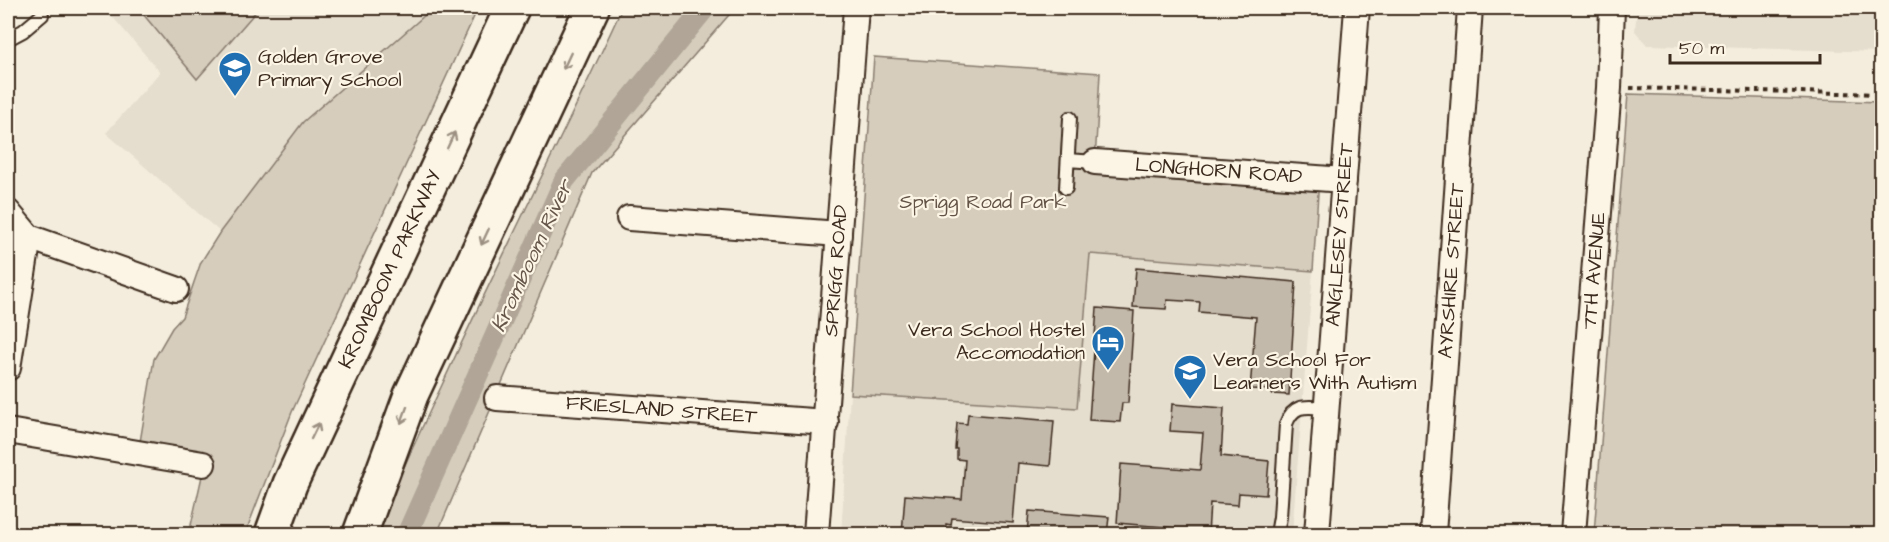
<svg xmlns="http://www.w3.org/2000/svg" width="1889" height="542" viewBox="0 0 1889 542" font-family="'Architects Daughter',sans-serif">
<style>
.built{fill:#e5ddce}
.green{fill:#d6cdbd;stroke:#887c6e;stroke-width:1.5}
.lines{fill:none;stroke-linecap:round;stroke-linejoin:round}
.canal{stroke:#b0a596;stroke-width:21}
.building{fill:#c3b9aa;stroke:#3b2a1e;stroke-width:1.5}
.service-casing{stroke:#3b2a1e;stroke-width:16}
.minor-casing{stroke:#3b2a1e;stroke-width:28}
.motorway-casing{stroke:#3b2a1e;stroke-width:38}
.path{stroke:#3b2a1e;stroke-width:4;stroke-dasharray:4.5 4.5;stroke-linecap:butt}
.service{stroke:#fcf5e5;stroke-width:12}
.minor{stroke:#fcf5e5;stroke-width:24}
.motorway{stroke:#fcf5e5;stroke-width:33}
.oneway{stroke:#9c9082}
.labels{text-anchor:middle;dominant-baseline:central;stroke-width:4.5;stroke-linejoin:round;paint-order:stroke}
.poi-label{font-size:20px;fill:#3b2a1e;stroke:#fcf5e5;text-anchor:start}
.street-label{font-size:20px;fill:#3b2a1e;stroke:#fcf5e5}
.park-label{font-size:20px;fill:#625346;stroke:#fcf5e5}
.water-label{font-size:21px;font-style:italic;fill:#645548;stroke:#fcf5e5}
</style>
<rect width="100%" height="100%" fill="#f4eddd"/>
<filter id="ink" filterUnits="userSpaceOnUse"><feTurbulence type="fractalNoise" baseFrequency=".0167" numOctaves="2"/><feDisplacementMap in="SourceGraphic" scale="12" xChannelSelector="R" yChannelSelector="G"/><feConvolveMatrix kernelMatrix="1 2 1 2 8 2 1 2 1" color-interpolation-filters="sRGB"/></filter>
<g filter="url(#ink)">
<!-- built -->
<path class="built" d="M 105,8 L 429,8 L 431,9 L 303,122 L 220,232 L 106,133 L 160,72 Z
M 1637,8 L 1881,8 L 1881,52 L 1647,45 L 1635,31 Z
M 1090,254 L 1313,271 L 1292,534 L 841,534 L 850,394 L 1077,408 Z"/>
<!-- green -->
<path class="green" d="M 138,8 L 259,8 L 197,79 Z
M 433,8 L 478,8 L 292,412 L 245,534 L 189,534 L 207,454 L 140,442 L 154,359 L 172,328 L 182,317 L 201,262 L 220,232 L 303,122 Z
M 622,8 L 735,8 L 592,173 L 437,534 L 375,534 C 395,484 419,434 442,385 C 500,258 564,134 622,8 Z
M 874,57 L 1100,73 L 1095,162 L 1319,178 L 1313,271 L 1090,254 L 1077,408 L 850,394 Z
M 1628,94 L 1881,102 L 1881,534 L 1594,534 Z"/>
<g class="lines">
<!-- canal -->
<path class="canal" d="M 407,534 L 564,181 L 705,8"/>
</g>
<!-- building -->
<path class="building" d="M 1136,268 L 1296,282 L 1289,395 L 1272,394 L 1272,390 L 1250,389 L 1256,317 L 1199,312 L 1200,302 L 1167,300 L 1166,309 L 1133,307 Z
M 1097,308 L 1134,311 L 1128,403 L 1122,403 L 1120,422 L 1089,420 Z
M 1172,404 L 1224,408 L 1221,456 L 1269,461 L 1266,495 L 1239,493 L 1238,505 L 1210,503 L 1208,534 L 1175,534 L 1175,528 L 1117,523 L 1121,464 L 1200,470 L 1203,433 L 1170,431 Z
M 968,414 L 1054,421 L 1050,466 L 1018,463 L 1013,523 L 952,518 L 951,525 L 946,524 L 945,534 L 902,534 L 905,495 L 962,499 L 965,460 L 957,459 L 957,449 L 955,449 L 957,423 L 967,424 Z
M 1029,511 L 1109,517 L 1107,534 L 1027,534 Z"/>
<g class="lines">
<defs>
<path id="service" d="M 8,39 L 23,31 L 42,15
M 1068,160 L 1095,162
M 1066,188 L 1070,118
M 1277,534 L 1280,517 L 1286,424 C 1294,402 1308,407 1327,408"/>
<g id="minor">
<path id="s1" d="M 1095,162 L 1344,180"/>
<path d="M 8,212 L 29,237 L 176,289"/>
<path d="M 629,218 L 839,234"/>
<path d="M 8,368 L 29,237"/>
<path id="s2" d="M 497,398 L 826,422"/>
<path d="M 8,431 L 203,464"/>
<path id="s3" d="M 816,534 L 856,8"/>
<path id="s4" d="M 1317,534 L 1357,8"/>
<path id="s5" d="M 1433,534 L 1470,8"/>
<path id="s6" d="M 1573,534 L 1609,88 L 1612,8"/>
</g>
<g id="motorway">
<path id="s7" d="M 272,534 L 290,484 L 512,8"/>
<path d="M 360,534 L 411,395 L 592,8"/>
</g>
</defs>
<!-- service casing -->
<use href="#service" class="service-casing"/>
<!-- minor casing -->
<use href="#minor" class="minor-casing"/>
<!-- motorway casing -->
<use href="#motorway" class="motorway-casing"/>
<!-- path -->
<path class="path" d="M 1630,88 L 1882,94"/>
<!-- service -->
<use href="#service" class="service"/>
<!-- minor -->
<use href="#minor" class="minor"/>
<!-- motorway -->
<use href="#motorway" class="motorway"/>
</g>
<!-- one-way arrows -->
<defs><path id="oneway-shaft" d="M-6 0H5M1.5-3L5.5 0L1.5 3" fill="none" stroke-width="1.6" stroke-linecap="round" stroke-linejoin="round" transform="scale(1.5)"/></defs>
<g class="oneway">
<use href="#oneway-shaft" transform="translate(567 61) rotate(115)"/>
<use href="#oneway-shaft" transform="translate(451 140) rotate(-65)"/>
<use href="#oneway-shaft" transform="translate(485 237) rotate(115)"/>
<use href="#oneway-shaft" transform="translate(404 415) rotate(110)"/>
<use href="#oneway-shaft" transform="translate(315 431) rotate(-64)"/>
</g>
</g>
<!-- icons -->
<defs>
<symbol id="school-pin" viewBox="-11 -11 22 30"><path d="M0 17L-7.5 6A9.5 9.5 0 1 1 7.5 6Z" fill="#1f6fb2" stroke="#fcf5e5"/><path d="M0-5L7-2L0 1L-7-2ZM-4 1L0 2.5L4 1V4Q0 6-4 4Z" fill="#fff"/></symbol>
<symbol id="hotel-pin" viewBox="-11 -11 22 30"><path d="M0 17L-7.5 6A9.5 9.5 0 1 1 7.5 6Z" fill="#1f6fb2" stroke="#fcf5e5"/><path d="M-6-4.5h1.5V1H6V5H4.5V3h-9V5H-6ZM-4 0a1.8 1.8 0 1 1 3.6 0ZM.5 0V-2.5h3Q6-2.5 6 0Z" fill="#fff"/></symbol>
</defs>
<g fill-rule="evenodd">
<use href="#school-pin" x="216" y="49" width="38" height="52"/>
<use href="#hotel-pin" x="1089" y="323" width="38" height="52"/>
<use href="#school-pin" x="1171" y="352" width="38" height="52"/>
</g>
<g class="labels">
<!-- poi labels -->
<g class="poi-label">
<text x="258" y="57">Golden Grove<tspan x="258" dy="23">Primary School</tspan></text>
<text x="1085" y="330" text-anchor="end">Vera School Hostel<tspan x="1085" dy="23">Accomodation</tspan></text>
<text x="1213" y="360">Vera School For<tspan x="1213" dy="23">Learners With Autism</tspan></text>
</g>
<!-- street labels -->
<g class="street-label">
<text stroke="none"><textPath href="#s1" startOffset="124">LONGHORN ROAD</textPath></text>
<text stroke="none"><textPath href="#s4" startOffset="300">ANGLESEY STREET</textPath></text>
<text stroke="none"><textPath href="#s7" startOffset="290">KROMBOOM PARKWAY</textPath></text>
<text stroke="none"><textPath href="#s3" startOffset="264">SPRIGG ROAD</textPath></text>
<text stroke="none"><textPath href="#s5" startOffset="264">AYRSHIRE STREET</textPath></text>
<text stroke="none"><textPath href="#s6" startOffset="264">7TH AVENUE</textPath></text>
<text stroke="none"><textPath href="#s2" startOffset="165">FRIESLAND STREET</textPath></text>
</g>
<!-- park labels -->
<g class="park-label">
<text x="983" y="202">Sprigg Road Park</text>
</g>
<!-- water labels -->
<g class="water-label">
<text transform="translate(532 256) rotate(-65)">Kromboom River</text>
</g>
</g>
<!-- margin -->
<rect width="1889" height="542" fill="none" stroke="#fcf5e5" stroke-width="30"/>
<rect x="15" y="15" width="1859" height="512" fill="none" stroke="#3b2a1e" stroke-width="2" filter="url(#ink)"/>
<!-- scale -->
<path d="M1670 54v9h150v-9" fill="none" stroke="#3b2a1e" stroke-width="3"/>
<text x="1679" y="54" font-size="18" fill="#3b2a1e" stroke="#fcf5e5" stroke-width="4.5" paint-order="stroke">50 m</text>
</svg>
